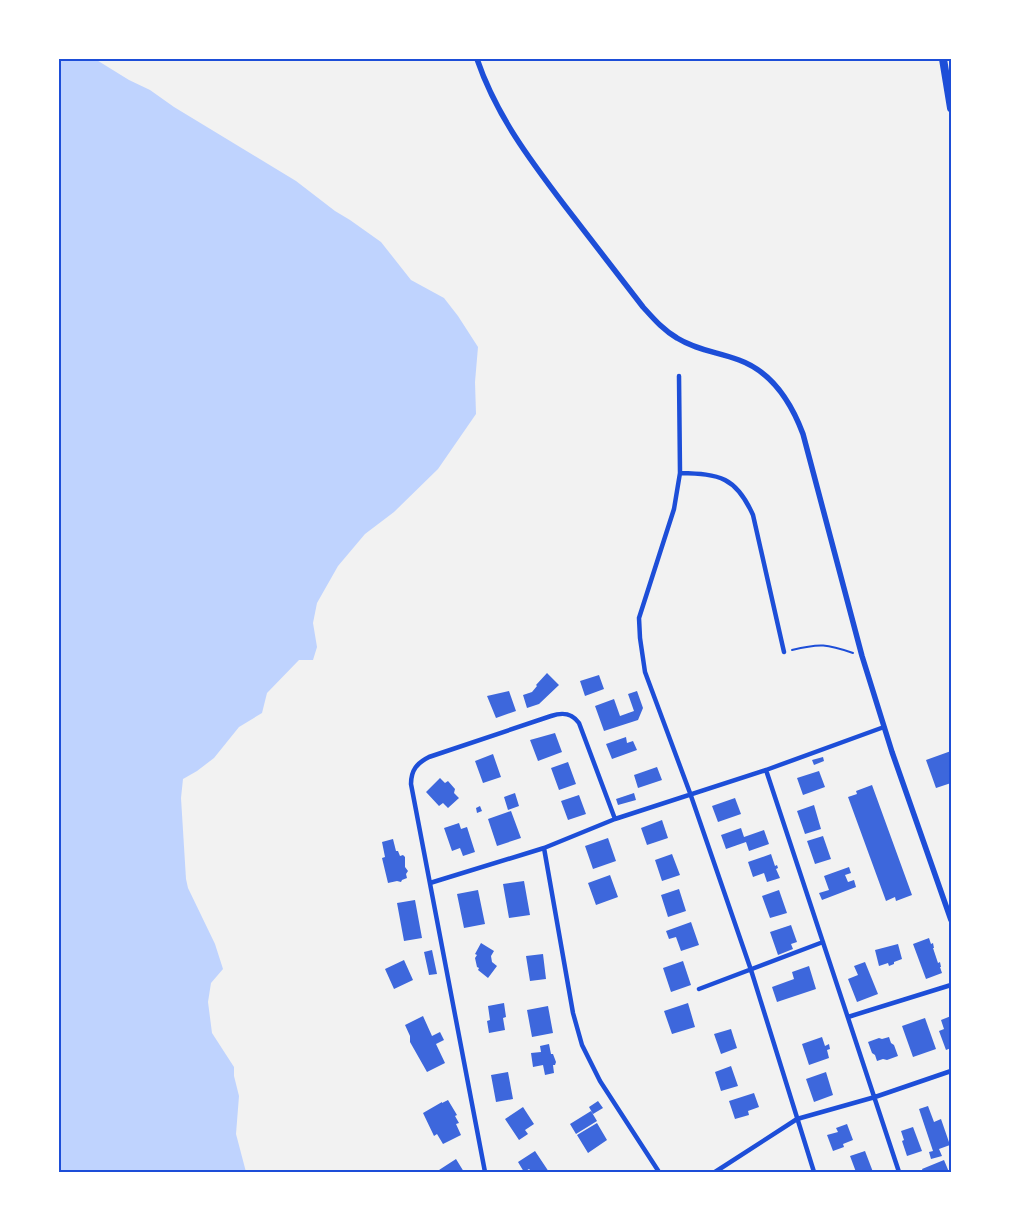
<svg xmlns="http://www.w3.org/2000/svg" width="1010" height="1231" viewBox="0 0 1010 1231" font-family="'Asap Condensed',sans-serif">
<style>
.water{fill:#bfd3fe}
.building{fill:#3d67dc}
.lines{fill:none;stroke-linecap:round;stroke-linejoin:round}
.path{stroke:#1d4ed8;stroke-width:2}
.minor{stroke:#1d4ed8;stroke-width:4.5}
.tertiary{stroke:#1d4ed8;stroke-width:5.5}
.primary{stroke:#1d4ed8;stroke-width:8}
.neatline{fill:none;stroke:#1d4ed8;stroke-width:2}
</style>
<rect width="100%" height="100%" fill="#f2f2f2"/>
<!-- water -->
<path class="water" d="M 59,59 L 95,59 L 129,80 L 150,90 L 174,107 L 296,181 L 335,211 L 350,220 L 381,242 L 411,280 L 444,298 L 458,316 L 478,347 L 475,382 L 476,414 L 438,469 L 394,512 L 365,534 L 338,566 L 317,603 L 313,623 L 317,647 L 313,660 L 299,660 L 267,693 L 262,713 L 239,727 L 214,758 L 197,771 L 183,779 L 181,798 L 186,879 L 188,888 L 215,944 L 223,969 L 211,983 L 208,1002 L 212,1033 L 234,1067 L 234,1076 L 239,1096 L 236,1134 L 246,1172 L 59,1172 Z"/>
<!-- building -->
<path class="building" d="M 547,673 L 559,685 L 539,704 L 527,708 L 523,695 L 532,692 L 537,686 L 536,685 Z
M 599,675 L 604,689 L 585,696 L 580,681 Z
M 509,691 L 516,711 L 496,718 L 487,696 Z
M 637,691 L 643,708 L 638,720 L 604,731 L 595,706 L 614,699 L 620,716 L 634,711 L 628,694 Z
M 555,733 L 562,752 L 538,761 L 530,740 Z
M 626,737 L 627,743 L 633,741 L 637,750 L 612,759 L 606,744 Z
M 951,751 L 951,783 L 936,788 L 926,760 Z
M 493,754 L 501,777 L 483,783 L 475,761 Z
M 823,757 L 824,761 L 814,765 L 812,760 Z
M 568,762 L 576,784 L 559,790 L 551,768 Z
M 657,767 L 662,780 L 638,788 L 634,775 Z
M 819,771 L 825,787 L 803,795 L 797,778 Z
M 440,778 L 445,783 L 448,781 L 455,789 L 454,793 L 459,798 L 448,808 L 443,803 L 439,806 L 426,792 Z
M 872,785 L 912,895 L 896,901 L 895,897 L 886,901 L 848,797 L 857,794 L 856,791 Z
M 515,793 L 519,806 L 508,810 L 504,797 Z
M 634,793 L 636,800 L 618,805 L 616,799 Z
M 579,795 L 586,814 L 568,820 L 561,801 Z
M 735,798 L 741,814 L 718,822 L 712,806 Z
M 814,805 L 821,829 L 805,834 L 797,811 Z
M 480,806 L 482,811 L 477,813 L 476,808 Z
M 511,811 L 521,838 L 497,846 L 488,819 Z
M 662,820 L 668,838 L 647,845 L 641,828 Z
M 459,823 L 461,829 L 467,827 L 475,852 L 463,856 L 460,848 L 452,851 L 444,828 Z
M 741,828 L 744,837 L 764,830 L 769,844 L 749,851 L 746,842 L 726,849 L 721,835 Z
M 823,836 L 831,859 L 815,864 L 807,841 Z
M 608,838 L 616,861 L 593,869 L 585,846 Z
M 393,839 L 396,851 L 398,851 L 400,856 L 403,855 L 405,857 L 405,867 L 408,871 L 406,874 L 407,878 L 402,880 L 401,882 L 397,881 L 388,883 L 382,858 L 385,857 L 382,842 Z
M 672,854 L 680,875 L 662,881 L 655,860 Z
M 771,854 L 775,866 L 777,865 L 778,868 L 776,869 L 780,878 L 767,882 L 764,873 L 753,877 L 748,862 Z
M 849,867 L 851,873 L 845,875 L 848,882 L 854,880 L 856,887 L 822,900 L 819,893 L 829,890 L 824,876 Z
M 610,875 L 618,897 L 596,905 L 588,883 Z
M 524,881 L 530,915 L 509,918 L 503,884 Z
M 679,889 L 686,911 L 668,917 L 661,895 Z
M 478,890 L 485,924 L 464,928 L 457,894 Z
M 779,890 L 787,913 L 770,918 L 762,896 Z
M 415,900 L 422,938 L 404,941 L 397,903 Z
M 691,922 L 699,945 L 681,951 L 676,937 L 669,939 L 666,931 Z
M 791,925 L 797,942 L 791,944 L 793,949 L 778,955 L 770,932 Z
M 929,938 L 931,944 L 933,943 L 934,948 L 933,948 L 938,963 L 940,962 L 941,967 L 940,967 L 942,973 L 926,979 L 913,944 Z
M 481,943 L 494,951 L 491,956 L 492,962 L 497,966 L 488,978 L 478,970 L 479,968 L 477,967 L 475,958 L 477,955 L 475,954 Z
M 898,944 L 902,959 L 894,962 L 894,964 L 889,966 L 888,963 L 879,966 L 875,950 Z
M 432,950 L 437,974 L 429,975 L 424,952 Z
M 543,954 L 546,979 L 530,981 L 526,956 Z
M 404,960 L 413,980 L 394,989 L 385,969 Z
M 683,961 L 691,985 L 671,992 L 663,968 Z
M 865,962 L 878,994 L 857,1002 L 848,979 L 858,975 L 854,966 Z
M 809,966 L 816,989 L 777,1002 L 772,987 L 794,979 L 792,972 Z
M 504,1003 L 506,1017 L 503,1018 L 505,1030 L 489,1033 L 487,1021 L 490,1020 L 488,1006 Z
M 688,1003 L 695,1027 L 672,1034 L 664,1011 Z
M 548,1006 L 553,1033 L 532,1037 L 527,1010 Z
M 423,1016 L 432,1036 L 440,1032 L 444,1040 L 436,1044 L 445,1063 L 427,1072 L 410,1042 L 410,1036 L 405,1025 Z
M 951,1016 L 951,1048 L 946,1050 L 939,1031 L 944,1029 L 941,1020 Z
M 925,1018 L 936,1049 L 913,1057 L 902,1026 Z
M 731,1029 L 737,1048 L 721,1054 L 714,1034 Z
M 822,1037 L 825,1046 L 829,1044 L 830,1049 L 827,1050 L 829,1058 L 809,1065 L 802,1044 Z
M 889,1037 L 891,1043 L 894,1045 L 898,1056 L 887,1060 L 883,1059 L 877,1061 L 875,1055 L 872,1053 L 868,1042 L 879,1038 L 882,1039 Z
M 549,1044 L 551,1054 L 553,1054 L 556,1062 L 555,1065 L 553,1065 L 554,1073 L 545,1075 L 543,1065 L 533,1067 L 531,1053 L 541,1052 L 540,1046 Z
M 731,1066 L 738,1086 L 721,1091 L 715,1072 Z
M 508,1072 L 513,1099 L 496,1102 L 491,1075 Z
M 826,1072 L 833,1095 L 814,1102 L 806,1079 Z
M 754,1093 L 759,1107 L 748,1111 L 749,1115 L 735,1119 L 729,1101 Z
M 448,1100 L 457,1115 L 455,1116 L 459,1123 L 456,1124 L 461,1135 L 443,1144 L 437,1134 L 434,1136 L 423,1113 L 442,1102 L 442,1103 Z
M 598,1101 L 603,1108 L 593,1114 L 589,1107 Z
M 928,1106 L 934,1122 L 941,1119 L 950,1145 L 939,1149 L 942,1156 L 931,1159 L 929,1152 L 933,1151 L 919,1109 Z
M 523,1107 L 534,1124 L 525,1130 L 528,1134 L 519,1140 L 505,1119 Z
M 591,1111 L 597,1121 L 576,1134 L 570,1124 Z
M 597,1123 L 607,1140 L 588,1153 L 577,1135 Z
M 847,1124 L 853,1140 L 843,1144 L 844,1147 L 833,1151 L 827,1135 L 838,1132 L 836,1128 Z
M 913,1127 L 922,1151 L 907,1156 L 902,1141 L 904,1140 L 901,1131 Z
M 535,1151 L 549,1172 L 532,1172 L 529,1169 L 524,1172 L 518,1162 Z
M 865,1151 L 873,1172 L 856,1172 L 850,1156 Z
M 456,1159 L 464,1172 L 441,1172 L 439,1170 Z
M 944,1160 L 949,1172 L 923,1172 L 922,1169 Z"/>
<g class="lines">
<!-- path -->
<path class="path" d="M 792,650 C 820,643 827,644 853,653"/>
<!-- minor -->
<path class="minor" d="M 679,376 L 680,473 L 674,509 L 639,618 L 640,638 L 645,672 L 690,793 L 751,970 L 814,1172
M 680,473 C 720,474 736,477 753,515 L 784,652
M 766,770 L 899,1172
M 544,848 L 573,1013 L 582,1045 L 600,1081 L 659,1172
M 430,883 L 544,848 L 615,819 L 766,770 L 884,727
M 699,989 L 823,942
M 848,1017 L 951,985
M 485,1172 L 411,784 C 411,770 417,763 429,757 L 551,716 C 563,712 572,713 579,723 L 615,819
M 715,1172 L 797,1119 L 875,1097 L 951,1071"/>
<!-- tertiary -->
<path class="tertiary" d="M 477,59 C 496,115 530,160 565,206 C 591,240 617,273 643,307 C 653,318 663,330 677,338 C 696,350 718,352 739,360 C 772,372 791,402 803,434 L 862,656 L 892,752 L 951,920"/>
<!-- primary -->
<path class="primary" d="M 943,59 L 951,108"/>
</g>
<!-- border -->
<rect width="1010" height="1231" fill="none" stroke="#ffffff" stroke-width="120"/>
<rect x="60" y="60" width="890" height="1111" class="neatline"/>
</svg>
